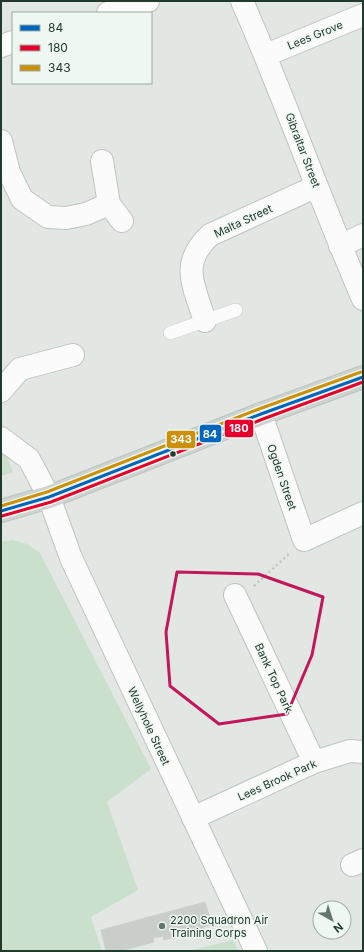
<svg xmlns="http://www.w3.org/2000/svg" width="364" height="952" viewBox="0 0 364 952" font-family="Inter,sans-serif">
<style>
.green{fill:#cae0cd}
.building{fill:#c9cecb;stroke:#cad0cc}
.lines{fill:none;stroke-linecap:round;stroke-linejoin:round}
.lane-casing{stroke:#bfc4c1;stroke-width:14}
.street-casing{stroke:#bfc4c1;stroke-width:24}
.secondary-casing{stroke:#bcc3bf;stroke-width:24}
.primary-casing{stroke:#bbc4c0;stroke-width:24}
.path{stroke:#bfc7c3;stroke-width:2.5;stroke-dasharray:2 3;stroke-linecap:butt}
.lane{stroke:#fbfbfb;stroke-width:13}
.street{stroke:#fbfbfb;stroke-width:22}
.secondary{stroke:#fbfbfb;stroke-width:22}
.primary{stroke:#cdd4d0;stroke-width:22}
.bus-1-casing{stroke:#eff7f1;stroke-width:6}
.bus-2-casing{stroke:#eff7f1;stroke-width:6}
.bus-3-casing{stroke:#eff7f1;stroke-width:6}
.bus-1{stroke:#0065bd;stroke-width:3}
.bus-2{stroke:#e4002b;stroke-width:3}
.bus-3{stroke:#cc9009;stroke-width:3}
.marked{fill:none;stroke:#c2185b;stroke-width:3;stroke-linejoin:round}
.bus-dot{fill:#203a2e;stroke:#eff7f1;stroke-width:1.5}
.poi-dot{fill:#64776e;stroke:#eff7f1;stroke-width:1.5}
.labels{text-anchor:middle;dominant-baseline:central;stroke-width:3;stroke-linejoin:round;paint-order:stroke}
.street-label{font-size:11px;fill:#203a2e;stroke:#eff7f1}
.poi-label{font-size:11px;fill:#203a2e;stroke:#eff7f1;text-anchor:start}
.line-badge{stroke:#eff7f1;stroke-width:1.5}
.badge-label{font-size:11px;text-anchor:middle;font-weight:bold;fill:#fff}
</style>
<rect width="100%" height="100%" fill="#e2e7e4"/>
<!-- green -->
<path class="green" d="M 1,452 L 7,457 L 13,472 L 1,476 Z
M 12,540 L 27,544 L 40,553 L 151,769 L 107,802 L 138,890 L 91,917 L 102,951 L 1,951 L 1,542 Z
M 233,940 L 238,951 L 189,951 Z"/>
<!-- building -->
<path class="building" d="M 205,902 L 212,925 L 203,927 L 204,929 L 164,940 L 163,936 L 153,938 L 154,942 L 120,951 L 106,951 L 101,930 Z"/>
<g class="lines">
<defs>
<path id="lane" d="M 170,333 L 236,310"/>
<path id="street" d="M 242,1 C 285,99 320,200 363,299
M 108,13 L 148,1
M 1,46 L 13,42
M 266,55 L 363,15
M 1,141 L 9,172 L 22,199 L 48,217 L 66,218 L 86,214 L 109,204 L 102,161
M 109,204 L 122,221
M 340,246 L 363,235
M 205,321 C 194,286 179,264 210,235 L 317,186
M 1,391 L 20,369 L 73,355
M 261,414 L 304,540 L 363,513
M 1,438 L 29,459 L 49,497
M 235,595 L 314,762
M 193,818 L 314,762 L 350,751 L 363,752
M 352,865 L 363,860"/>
<path id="secondary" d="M 49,497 L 71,558 L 256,951"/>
<path id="primary" d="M 1,511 L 49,497 L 261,414 L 363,377"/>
</defs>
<!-- lane casing -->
<use href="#lane" class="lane-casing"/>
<!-- street casing -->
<use href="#street" class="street-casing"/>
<!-- secondary casing -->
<use href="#secondary" class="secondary-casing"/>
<!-- primary casing -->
<use href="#primary" class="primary-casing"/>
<!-- path -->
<path class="path" d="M 254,586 L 289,554"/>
<!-- lane -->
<use href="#lane" class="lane"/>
<!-- street -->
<use href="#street" class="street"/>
<!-- secondary -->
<use href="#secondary" class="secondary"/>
<!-- primary -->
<use href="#primary" class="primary"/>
<defs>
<path id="bus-1" d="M 1,511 L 49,497 L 261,414 L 363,377"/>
<path id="bus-2" d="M 2,516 L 51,502 L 263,419 L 363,382"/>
<path id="bus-3" d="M 1,506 L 47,492 L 259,409 L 361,372"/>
</defs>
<!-- bus-1 casing -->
<use href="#bus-1" class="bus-1-casing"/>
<!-- bus-2 casing -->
<use href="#bus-2" class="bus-2-casing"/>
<!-- bus-3 casing -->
<use href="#bus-3" class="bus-3-casing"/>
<!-- bus-1 -->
<use href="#bus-1" class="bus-1"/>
<!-- bus-2 -->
<use href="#bus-2" class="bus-2"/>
<!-- bus-3 -->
<use href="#bus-3" class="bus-3"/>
</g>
<!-- marked area -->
<path class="marked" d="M 177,572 L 258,574 L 323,597 L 312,655 L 287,714 L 219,724 L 170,686 L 166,632 Z"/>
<!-- markers -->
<circle class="bus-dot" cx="173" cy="454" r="3.5"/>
<circle class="poi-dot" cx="162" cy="926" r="4"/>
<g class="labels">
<!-- street labels -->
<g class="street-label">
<text transform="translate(315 35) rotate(-22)">Lees Grove</text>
<text transform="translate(303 150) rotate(69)">Gibraltar Street</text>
<text transform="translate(243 221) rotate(-25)">Malta Street</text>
<text transform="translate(282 477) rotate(71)">Ogden Street</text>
<text transform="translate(274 678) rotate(65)">Bank Top Park</text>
<text transform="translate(149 726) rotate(65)">Wellyhole Street</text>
<text transform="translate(277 780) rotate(-24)">Lees Brook Park</text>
</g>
<!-- poi labels -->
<g class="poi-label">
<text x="170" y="920">2200 Squadron Air<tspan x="170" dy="13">Training Corps</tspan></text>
</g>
</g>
<g class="line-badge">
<rect x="224" y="419" width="30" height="19" rx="4" fill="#e4002b"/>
<rect x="199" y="424" width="23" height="19" rx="4" fill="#0065bd"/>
<rect x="166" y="430" width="30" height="19" rx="4" fill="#cc9009"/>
</g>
<g class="badge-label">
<text x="239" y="432">180</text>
<text x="210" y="438">84</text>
<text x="181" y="443">343</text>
</g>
<!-- border -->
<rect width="364" height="952" fill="none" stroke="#203a2e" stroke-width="4"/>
<!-- legend -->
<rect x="12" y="12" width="140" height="72" fill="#eff7f1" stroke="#9caba3"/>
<rect x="20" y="25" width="20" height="6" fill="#0065bd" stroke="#9caba3"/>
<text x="48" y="32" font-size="12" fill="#203a2e">84</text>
<rect x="20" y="45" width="20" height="6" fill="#e4002b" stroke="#9caba3"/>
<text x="48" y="52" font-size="12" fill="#203a2e">180</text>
<rect x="20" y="65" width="20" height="6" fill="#cc9009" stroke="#9caba3"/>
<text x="48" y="72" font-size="12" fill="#203a2e">343</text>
<!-- north arrow -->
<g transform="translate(332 920) rotate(141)"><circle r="19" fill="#eff7f1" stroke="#9caba3"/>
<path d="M0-3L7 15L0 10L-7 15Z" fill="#64776e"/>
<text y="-6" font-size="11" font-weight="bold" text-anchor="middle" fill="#203a2e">N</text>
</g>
</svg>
